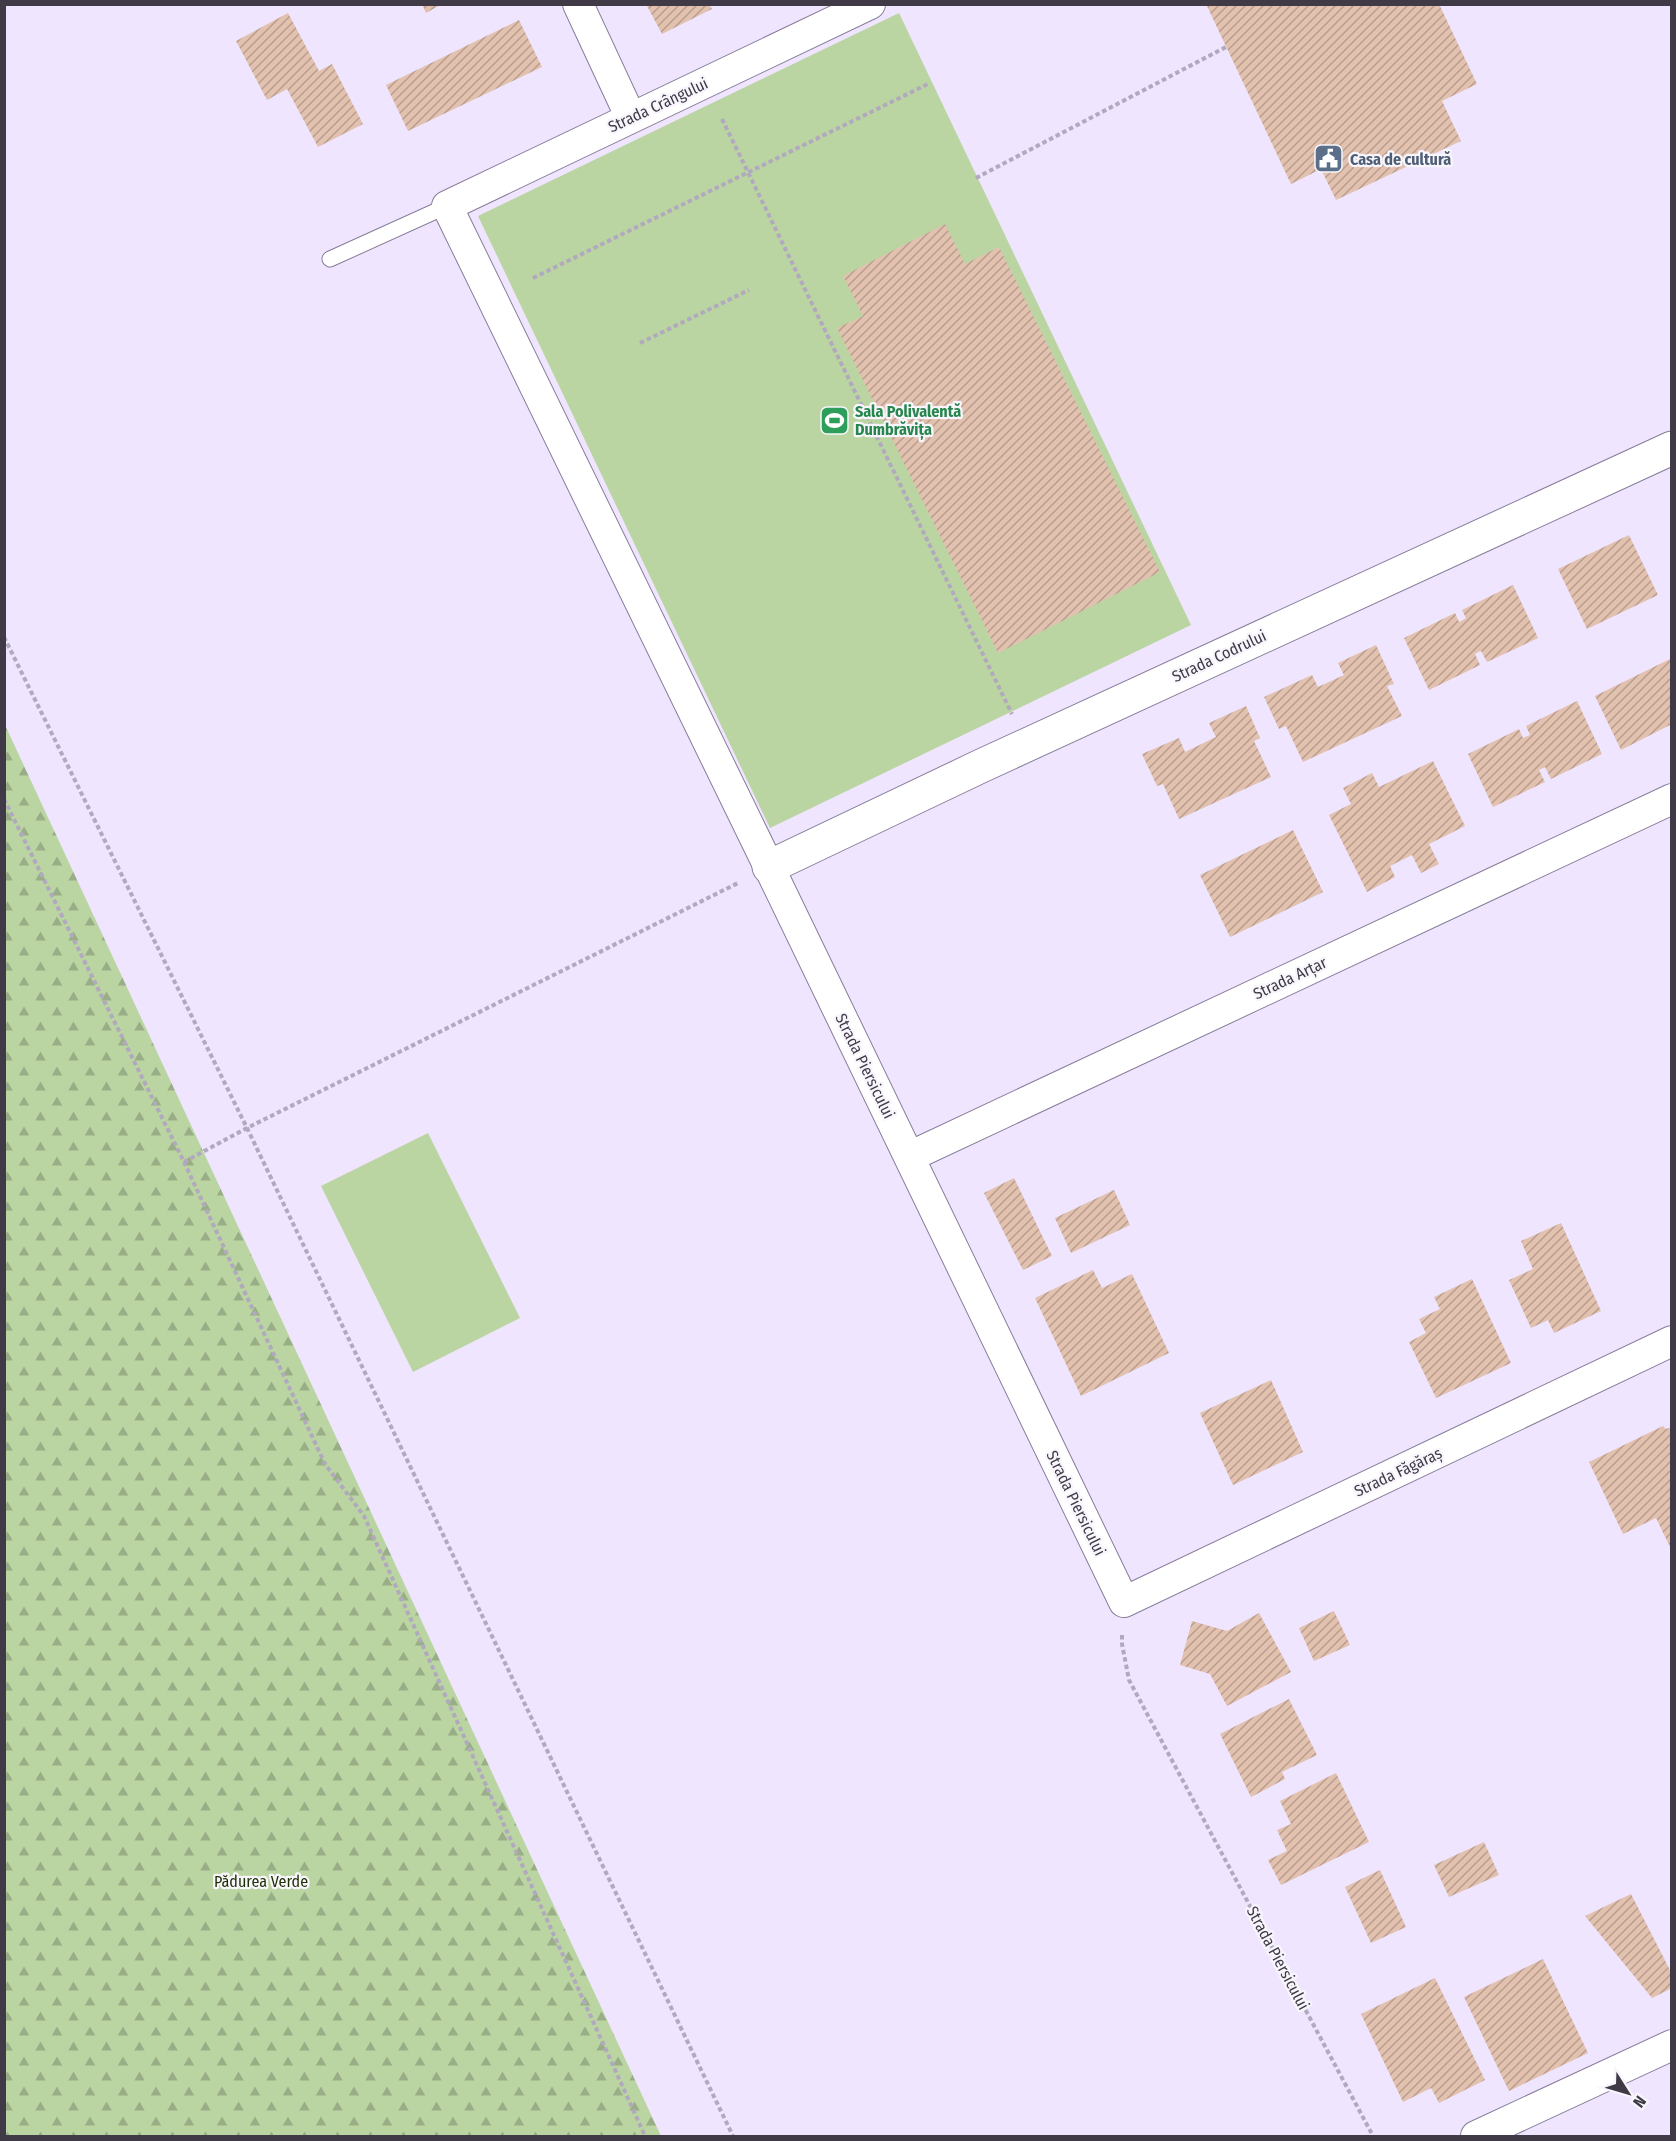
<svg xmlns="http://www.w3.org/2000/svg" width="1676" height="2141" viewBox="0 0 1676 2141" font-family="'Fira Sans Condensed',sans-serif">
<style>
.forest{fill:url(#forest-firs)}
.pitch{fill:#bbd5a2}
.building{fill:url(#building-hatch)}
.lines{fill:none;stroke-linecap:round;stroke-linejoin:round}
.service-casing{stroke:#887d99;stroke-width:17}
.minor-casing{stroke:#887d99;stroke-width:32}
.tertiary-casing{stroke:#887d99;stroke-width:35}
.path{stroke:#b1a9be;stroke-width:4;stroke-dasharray:4.5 3;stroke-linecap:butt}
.service{stroke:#fff;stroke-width:15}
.minor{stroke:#fff;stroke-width:30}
.tertiary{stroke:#fff;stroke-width:33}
.labels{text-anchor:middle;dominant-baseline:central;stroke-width:4.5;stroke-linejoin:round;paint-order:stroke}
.street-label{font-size:16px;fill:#3f3a46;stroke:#f8f6fc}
.service-label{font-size:16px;font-weight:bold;fill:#4e5e75;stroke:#f8f6fc;text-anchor:start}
.leisure-label{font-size:16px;font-weight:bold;fill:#27864d;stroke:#f8f6fc;text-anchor:start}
.park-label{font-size:16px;fill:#1d3002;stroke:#f8f6fc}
</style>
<defs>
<pattern id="forest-firs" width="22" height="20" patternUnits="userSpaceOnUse" patternTransform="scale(1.5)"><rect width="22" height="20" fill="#bbd5a2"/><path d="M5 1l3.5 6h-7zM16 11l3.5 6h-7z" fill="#99ae86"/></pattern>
<pattern id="building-hatch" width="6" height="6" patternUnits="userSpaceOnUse" patternTransform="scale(1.5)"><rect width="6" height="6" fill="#e2c1af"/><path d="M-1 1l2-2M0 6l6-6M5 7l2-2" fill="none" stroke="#b99e90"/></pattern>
</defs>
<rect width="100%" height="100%" fill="#efe5ff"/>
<!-- forest -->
<path class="forest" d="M 5,725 L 661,2136 L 5,2136 Z"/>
<!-- pitch -->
<path class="pitch" d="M 899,13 L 1191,625 L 770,828 L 478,216 Z
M 428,1133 L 520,1318 L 413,1372 L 321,1186 Z"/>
<!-- building -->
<path class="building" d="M 422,4 L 442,4 L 426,13 Z
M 646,4 L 709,4 L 712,9 L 662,34 Z
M 1206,4 L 1439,4 L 1477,84 L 1442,101 L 1461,141 L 1336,200 L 1321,169 L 1291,184 Z
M 288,13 L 319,71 L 332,64 L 363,124 L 318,147 L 287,89 L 267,100 L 236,41 Z
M 519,20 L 542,67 L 408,131 L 386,85 Z
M 945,224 L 965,264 L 999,247 L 1160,572 L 998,653 L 837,328 L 863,316 L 843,276 Z
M 1629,535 L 1658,595 L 1587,629 L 1558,569 Z
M 1513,585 L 1538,638 L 1487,662 L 1481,651 L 1478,652 L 1475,654 L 1480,665 L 1429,690 L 1404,638 L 1455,613 L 1459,622 L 1463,620 L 1466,618 L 1462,610 Z
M 1376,645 L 1394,684 L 1387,686 L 1402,716 L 1303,762 L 1286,726 L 1279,729 L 1264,697 L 1312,675 L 1318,687 L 1344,675 L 1338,663 Z
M 1672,658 L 1672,724 L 1621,750 L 1595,696 Z
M 1577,701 L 1602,754 L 1551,779 L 1545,767 L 1539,770 L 1545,782 L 1493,807 L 1468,754 L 1519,729 L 1523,738 L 1530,735 L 1526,726 Z
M 1246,706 L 1260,738 L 1254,741 L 1271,777 L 1179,819 L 1163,784 L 1157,786 L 1142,754 L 1179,738 L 1185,752 L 1216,737 L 1209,723 Z
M 1433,761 L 1465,826 L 1429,844 L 1439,864 L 1421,873 L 1412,855 L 1390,866 L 1395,877 L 1367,892 L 1329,815 L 1351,804 L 1343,788 L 1372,773 L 1379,787 Z
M 1293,830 L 1323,892 L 1230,937 L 1200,875 Z
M 1014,1178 L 1052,1256 L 1023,1270 L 984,1193 Z
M 1114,1190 L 1130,1225 L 1071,1253 L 1055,1218 Z
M 1561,1223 L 1601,1311 L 1554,1333 L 1548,1320 L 1531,1328 L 1509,1280 L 1533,1269 L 1521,1241 Z
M 1093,1270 L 1102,1288 L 1132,1274 L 1169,1353 L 1081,1396 L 1035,1298 Z
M 1472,1279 L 1511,1363 L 1436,1398 L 1409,1342 L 1426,1333 L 1419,1319 L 1440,1309 L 1434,1297 Z
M 1271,1380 L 1303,1452 L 1233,1485 L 1200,1413 Z
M 1663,1426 L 1666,1429 L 1672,1427 L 1672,1551 L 1656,1518 L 1623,1534 L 1589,1462 Z
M 1334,1611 L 1350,1645 L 1314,1661 L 1299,1628 Z
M 1259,1613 L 1291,1672 L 1227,1706 L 1210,1674 L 1180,1665 L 1192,1621 L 1227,1631 Z
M 1289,1699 L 1317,1755 L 1282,1772 L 1285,1779 L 1251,1797 L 1220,1734 Z
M 1336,1773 L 1369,1842 L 1281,1885 L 1268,1860 L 1287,1851 L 1277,1830 L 1291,1824 L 1280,1801 Z
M 1484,1842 L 1499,1875 L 1449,1897 L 1434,1865 Z
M 1380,1870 L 1406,1927 L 1371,1943 L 1345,1887 Z
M 1631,1894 L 1672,1974 L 1672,1988 L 1652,1998 L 1585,1916 Z
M 1543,1959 L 1588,2053 L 1509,2091 L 1464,1997 Z
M 1435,1978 L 1485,2080 L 1439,2103 L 1431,2088 L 1403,2102 L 1361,2014 Z"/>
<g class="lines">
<defs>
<path id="service" d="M 330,259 L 447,206"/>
<path id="minor" d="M 578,4 L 631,118
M 870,4 L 447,206 L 769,867 L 1124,1602 L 1672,1341
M 909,1157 L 1672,799
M 1476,2136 L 1672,2045"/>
<path id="tertiary" d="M 769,867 L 981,766 L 1672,448"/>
</defs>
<!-- service casing -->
<use href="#service" class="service-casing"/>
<!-- minor casing -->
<use href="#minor" class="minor-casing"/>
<!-- tertiary casing -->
<use href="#tertiary" class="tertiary-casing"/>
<!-- path -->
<path class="path" d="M 722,119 L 1012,714
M 976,178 L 1226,47
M 533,278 L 928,84
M 640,343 L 749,290
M 4,637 L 247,1128 L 733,2136
M 4,799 L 184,1162 L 325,1464 L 364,1516 L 645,2136
M 184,1162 L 247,1128 L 738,883
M 1122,1635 L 1122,1644 L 1129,1680 L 1373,2136"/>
<!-- service -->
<use href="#service" class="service"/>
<!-- minor -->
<use href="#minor" class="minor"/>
<!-- tertiary -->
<use href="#tertiary" class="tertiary"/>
</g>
<!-- icons -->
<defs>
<symbol id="civic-square" viewBox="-11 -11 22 22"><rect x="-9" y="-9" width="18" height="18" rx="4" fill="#5c6f8a" stroke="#f8f6fc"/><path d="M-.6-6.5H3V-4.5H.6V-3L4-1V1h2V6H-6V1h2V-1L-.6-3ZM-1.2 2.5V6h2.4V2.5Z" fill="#fff"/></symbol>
<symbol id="stadium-square" viewBox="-11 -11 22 22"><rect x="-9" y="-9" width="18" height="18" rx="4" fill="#2e9e5b" stroke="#f8f6fc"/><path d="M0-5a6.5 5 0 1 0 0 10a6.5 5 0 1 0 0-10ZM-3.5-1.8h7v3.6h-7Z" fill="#fff"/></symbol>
</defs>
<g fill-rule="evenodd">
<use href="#civic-square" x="1312" y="142" width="33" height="33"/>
<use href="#stadium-square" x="818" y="404" width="33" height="33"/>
</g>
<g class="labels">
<!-- street labels -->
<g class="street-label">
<text transform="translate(658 105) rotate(-25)">Strada Crângului</text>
<text transform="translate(1219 656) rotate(-25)">Strada Codrului</text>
<text transform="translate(1290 978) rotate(-25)">Strada Arțar</text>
<text transform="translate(865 1066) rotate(64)">Strada Piersicului</text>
<text transform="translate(1398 1472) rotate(-25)">Strada Făgăraș</text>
<text transform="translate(1076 1503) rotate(64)">Strada Piersicului</text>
<text transform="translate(1278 1958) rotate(62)">Strada Piersicului</text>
</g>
<!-- service labels -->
<g class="service-label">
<text x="1350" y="159">Casa de cultură</text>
</g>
<!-- leisure labels -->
<g class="leisure-label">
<text x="855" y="411">Sala Polivalentă<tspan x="855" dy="18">Dumbrăvița</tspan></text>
</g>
<!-- park labels -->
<g class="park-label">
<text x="261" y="1881">Pădurea Verde</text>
</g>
</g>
<!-- border -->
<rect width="1676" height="2141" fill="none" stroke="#3f3a46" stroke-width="12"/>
<!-- north arrow -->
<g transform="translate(1628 2093) rotate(127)" stroke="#f8f6fc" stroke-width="4.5" paint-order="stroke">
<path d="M0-4.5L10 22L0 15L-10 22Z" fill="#3f3a46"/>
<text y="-9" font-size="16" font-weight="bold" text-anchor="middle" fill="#3f3a46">N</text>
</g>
</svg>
